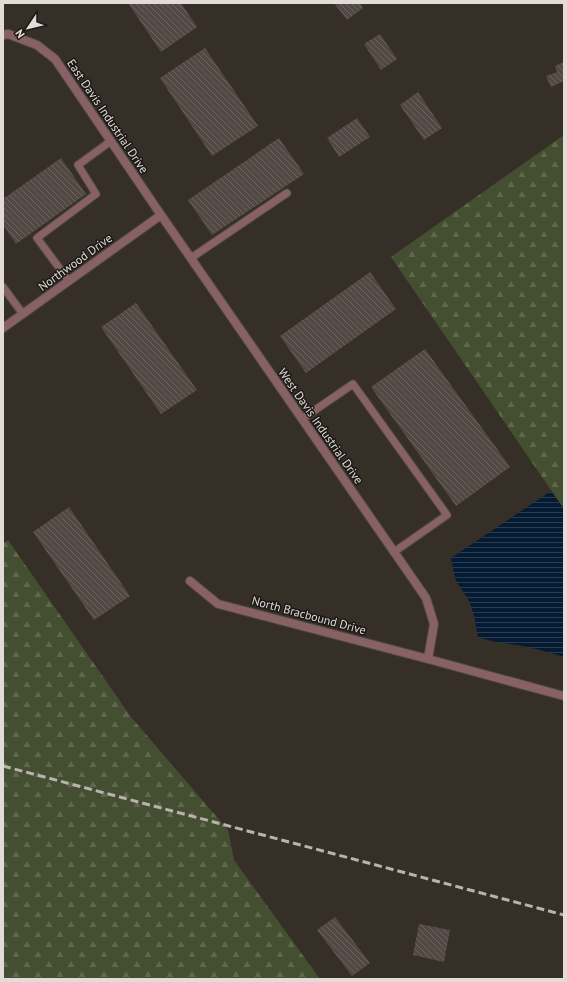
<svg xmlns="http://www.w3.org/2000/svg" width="567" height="982" viewBox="0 0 567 982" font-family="'PT Sans',sans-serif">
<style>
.forest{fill:url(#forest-firs)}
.water{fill:url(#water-rules)}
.building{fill:url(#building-back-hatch)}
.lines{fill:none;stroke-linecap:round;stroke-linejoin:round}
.lane-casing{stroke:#514b44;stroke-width:9}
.street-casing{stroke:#514b44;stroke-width:10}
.lane{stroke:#886165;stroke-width:7}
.street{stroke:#886165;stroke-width:8}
.rail{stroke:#b9b3ae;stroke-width:3;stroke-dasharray:8 4;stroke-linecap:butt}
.labels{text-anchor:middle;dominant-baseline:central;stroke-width:3;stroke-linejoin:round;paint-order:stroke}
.street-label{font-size:12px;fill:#e1dcd8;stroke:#1b1815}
</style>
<defs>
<pattern id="forest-firs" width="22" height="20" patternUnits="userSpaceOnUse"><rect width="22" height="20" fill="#444e30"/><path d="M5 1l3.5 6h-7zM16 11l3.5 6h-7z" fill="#5f674d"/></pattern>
<pattern id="water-rules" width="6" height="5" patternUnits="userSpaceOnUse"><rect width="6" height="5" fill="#051b33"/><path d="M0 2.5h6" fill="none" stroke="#293c50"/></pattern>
<pattern id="building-back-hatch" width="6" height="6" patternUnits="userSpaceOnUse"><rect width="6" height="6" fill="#524944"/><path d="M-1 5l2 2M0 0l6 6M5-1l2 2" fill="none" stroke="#6b635e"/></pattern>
</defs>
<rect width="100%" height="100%" fill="#362f28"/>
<!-- forest -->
<path class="forest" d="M 564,135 L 564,509 L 391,257 Z
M 8,540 L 131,717 L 228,830 L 234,860 L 320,979 L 3,979 L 3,544 Z"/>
<!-- water -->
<path class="water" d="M 551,491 L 564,509 L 564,657 C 549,652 533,648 518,645 C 504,643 491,642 478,637 L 474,615 L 469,601 L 455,579 L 451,558 Z"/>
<!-- building -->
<path class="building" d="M 128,3 L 181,3 L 197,27 L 161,52 Z
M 334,3 L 360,3 L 363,8 L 347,20 Z
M 380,34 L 397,59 L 381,70 L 364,44 Z
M 205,48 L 258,126 L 212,156 L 160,78 Z
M 564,62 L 564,81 L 551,87 L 546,76 L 557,72 L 555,66 Z
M 418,92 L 442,128 L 424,140 L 400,105 Z
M 357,118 L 370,137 L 339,157 L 327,138 Z
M 279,138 L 304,174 L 212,235 L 188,200 Z
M 61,158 L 86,194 L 16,244 L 3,225 L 3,199 Z
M 370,272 L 396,309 L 306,373 L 280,336 Z
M 136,303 L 197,390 L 161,414 L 101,327 Z
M 425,349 L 510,467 L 456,506 L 371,387 Z
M 69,507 L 130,596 L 94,620 L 33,532 Z
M 335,917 L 370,963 L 352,976 L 317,930 Z
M 419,924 L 450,930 L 444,962 L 413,955 Z"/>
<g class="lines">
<defs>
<path id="lane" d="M 191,258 L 287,193
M 69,281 L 37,238 L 96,194 L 78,165 L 111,141
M 3,287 L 23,314
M 302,419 L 353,384 L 447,515 L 394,552"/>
<path id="street" d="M 3,35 L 8,34 L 37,45 L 55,59 L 161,215 L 426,598 L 434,624 L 428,659
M 3,328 L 161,215
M 190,581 L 218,604 L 428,659 L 564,696"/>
</defs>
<!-- lane casing -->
<use href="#lane" class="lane-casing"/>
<!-- street casing -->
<use href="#street" class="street-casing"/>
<!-- lane -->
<use href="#lane" class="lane"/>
<!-- street -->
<use href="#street" class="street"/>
<!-- rail -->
<path class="rail" d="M 3,766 L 564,915"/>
</g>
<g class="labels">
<!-- street labels -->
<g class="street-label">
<text transform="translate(108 116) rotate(56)">East Davis Industrial Drive</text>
<text transform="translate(75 262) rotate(-36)">Northwood Drive</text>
<text transform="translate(321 426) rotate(55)">West Davis Industrial Drive</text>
<text transform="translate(309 615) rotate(15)">North Bracbound Drive</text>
</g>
</g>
<!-- border -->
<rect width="567" height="982" fill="none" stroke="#e1dcd8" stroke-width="8"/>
<!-- north arrow -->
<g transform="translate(28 28) rotate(235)" stroke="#1b1815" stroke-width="3" paint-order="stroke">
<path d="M0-3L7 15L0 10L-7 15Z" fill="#e1dcd8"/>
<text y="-6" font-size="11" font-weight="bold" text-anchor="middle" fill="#e1dcd8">N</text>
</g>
</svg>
